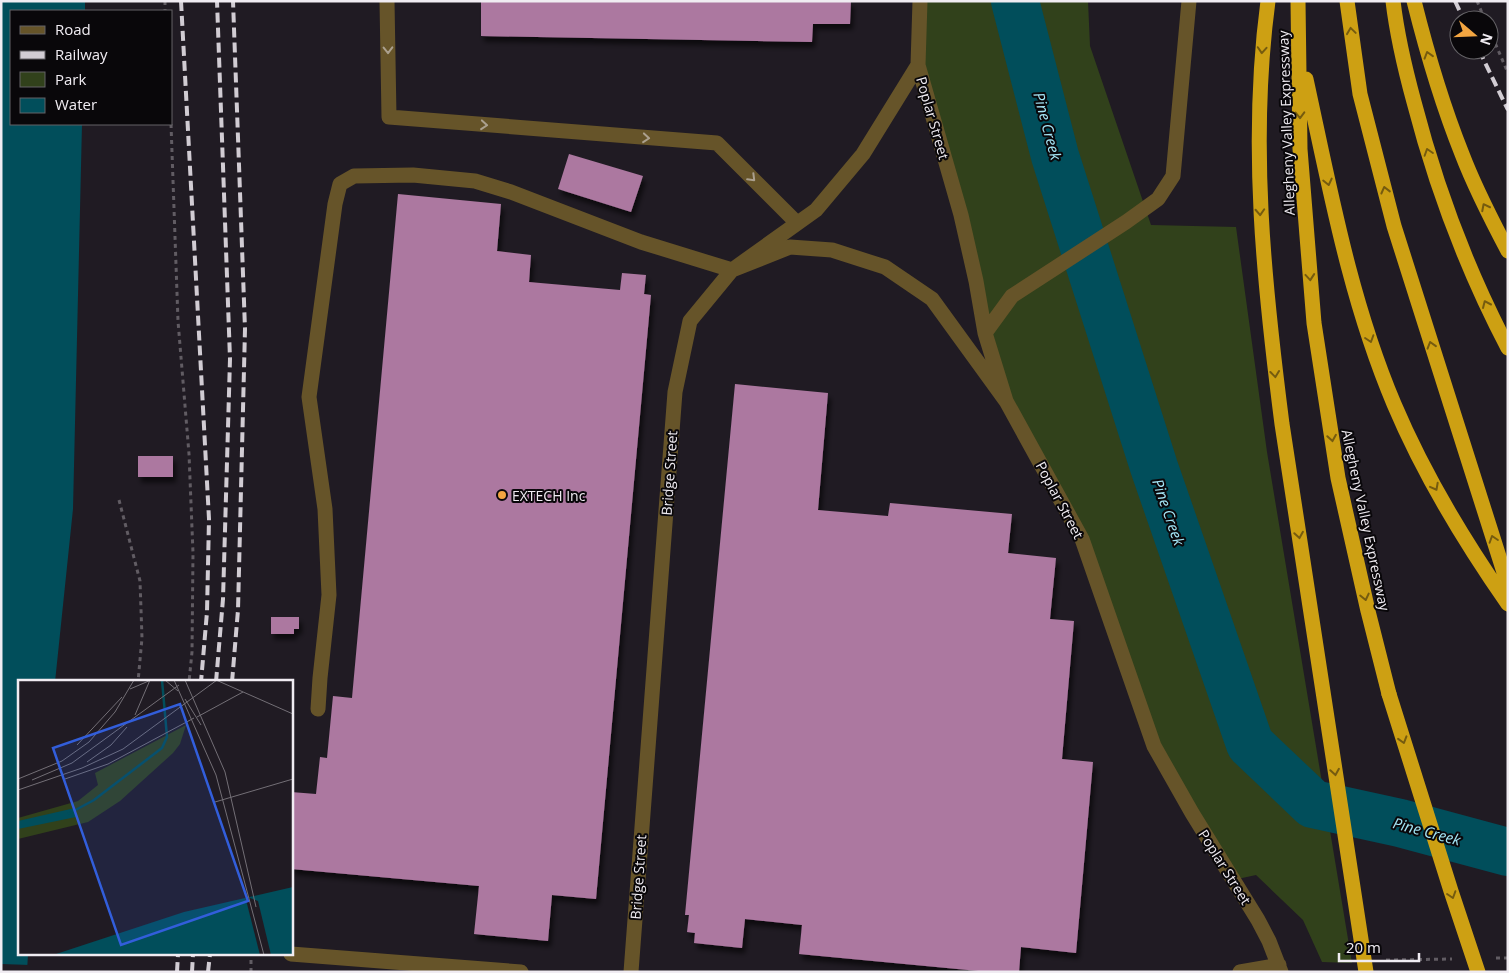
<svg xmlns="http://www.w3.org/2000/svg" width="1509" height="973" viewBox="0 0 1509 973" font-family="'Open Sans',sans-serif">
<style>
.green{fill:#31411b}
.water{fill:#014e5b}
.pier{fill:#201b23}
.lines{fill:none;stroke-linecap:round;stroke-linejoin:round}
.river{stroke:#014e5b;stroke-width:48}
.building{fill:#ac78a0;filter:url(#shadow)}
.path{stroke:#615c63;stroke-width:3;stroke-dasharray:4 4;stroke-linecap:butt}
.minor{stroke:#665429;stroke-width:15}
.highway{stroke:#cda013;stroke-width:15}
.rail{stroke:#d1ccd3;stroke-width:4;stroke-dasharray:10 5;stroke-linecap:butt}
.highway-bridge{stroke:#cda013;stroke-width:15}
.oneway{stroke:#755b0f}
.oneway2{stroke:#aba08e}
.poi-dot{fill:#f2a541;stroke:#09070a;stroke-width:2}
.labels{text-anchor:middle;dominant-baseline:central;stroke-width:4;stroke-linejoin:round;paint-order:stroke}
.street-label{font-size:14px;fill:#f0ecf2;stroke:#09070a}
.poi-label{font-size:14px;fill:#f0ecf2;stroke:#09070a;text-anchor:start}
.water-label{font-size:15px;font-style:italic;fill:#a4e6f6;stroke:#09070a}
.inset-river{fill:none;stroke:#014e5b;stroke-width:2.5}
.inset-road{fill:none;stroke:#736f76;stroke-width:1}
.view{fill:#325edb;fill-opacity:0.15;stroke:#325edb;stroke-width:2.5}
.inset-edge{fill:none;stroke:#f0ecf2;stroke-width:2.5}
</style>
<defs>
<filter id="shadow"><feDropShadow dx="3" dy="5.5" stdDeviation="2.5" flood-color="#0009"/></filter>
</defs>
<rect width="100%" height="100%" fill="#201b23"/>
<!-- green -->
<path class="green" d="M 920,1 L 1088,1 L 1090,46 L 1151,225 L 1236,227 L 1267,452 L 1352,963 L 1322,962 L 1303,920 L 1256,875 L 1233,880 L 1154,746 L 1082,539 L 1006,401 L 918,65 Z"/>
<!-- water -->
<path class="water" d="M 1,1 L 85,1 L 85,11 L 11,11 L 11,124 L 82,124 L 73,509 L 55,682 L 19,682 L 19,954 L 28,954 L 27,972 L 1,972 Z"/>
<!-- pier -->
<path class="pier" d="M 1,964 L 30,965 L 29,972 L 1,972 Z"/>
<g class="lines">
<!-- river -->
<path class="river" d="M 1015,1 L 1055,156 L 1154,467 L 1250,744 L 1313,804 L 1400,823 L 1508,852"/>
</g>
<!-- building -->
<path class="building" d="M 481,1 L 851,1 L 850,24 L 813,24 L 812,42 L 481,36 Z
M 569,154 L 643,176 L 631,212 L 558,189 Z
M 398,194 L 501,204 L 497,251 L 531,255 L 529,282 L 620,290 L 622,273 L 646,275 L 644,294 L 651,295 L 596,899 L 552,895 L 548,941 L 474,934 L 479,886 L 291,869 L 291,792 L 316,794 L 320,757 L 327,758 L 333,696 L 352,698 Z
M 735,384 L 828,393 L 818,510 L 888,516 L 890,503 L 1012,514 L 1008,553 L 1056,558 L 1050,619 L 1074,621 L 1062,759 L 1093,762 L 1076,953 L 1021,947 L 1019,972 L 989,972 L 799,954 L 802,925 L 745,919 L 742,948 L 694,943 L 695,933 L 687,932 L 689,915 L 685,915 Z
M 138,456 L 173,456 L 173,477 L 138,477 Z
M 271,617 L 299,617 L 299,629 L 294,629 L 294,634 L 271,634 Z"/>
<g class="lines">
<!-- path -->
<path class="path" d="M 165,1 L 165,11
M 1477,1 L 1485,20
M 1489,29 L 1508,73
M 171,124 L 178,321 L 189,454 L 193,553 L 192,652 L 189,682
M 119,500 L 140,581 L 142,638 L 138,682
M 1496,958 L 1508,958
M 1386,960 L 1452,959
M 251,972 L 251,954"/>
<!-- minor -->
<path class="minor" d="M 387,1 L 389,117 L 717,143 L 797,223
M 920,1 L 918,65 L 961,215 L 976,281 L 985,333 L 1006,401 L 1082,539 L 1154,746 L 1192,813 L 1258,920 L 1269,941 L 1281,972
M 985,333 L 1012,296 L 1126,222 L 1158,199 L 1173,176 L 1189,1
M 318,709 L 320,678 L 329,595 L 325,509 L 309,397 L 335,204 L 340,184 L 354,176 L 413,175 L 475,181 L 511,192 L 641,242 L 732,270 L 790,247 L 832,250 L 885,267 L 932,299 L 1006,401
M 291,954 L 521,972
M 631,972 L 675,392 L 690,321 L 732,270 L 816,210 L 863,154 L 918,65
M 1240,972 L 1279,965"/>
<!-- highway -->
<path class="highway" d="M 1268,1 C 1249,143 1264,284 1282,424 L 1366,972
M 1298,1 L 1300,149 L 1314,323 L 1338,478 L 1368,611 L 1389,694
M 1347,1 L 1360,94 L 1394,226 L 1508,585
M 1393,1 C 1397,35 1405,69 1414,102 C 1436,187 1467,270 1508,348
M 1414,1 C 1427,53 1442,104 1462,154 C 1475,188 1491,219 1508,251
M 1306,79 C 1330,189 1350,300 1394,404 C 1424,475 1464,541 1508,604"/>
<!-- rail -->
<path class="rail" d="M 181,1 L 209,519 L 207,612 L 201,682
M 1455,1 L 1464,20
M 1479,50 L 1508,110
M 216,682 L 223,599 L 230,359 L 217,1
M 232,682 L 238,610 L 245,329 L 233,1
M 177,972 L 178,954
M 192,972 L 193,954
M 208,972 L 210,954"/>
<!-- highway-bridge -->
<path class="highway-bridge" d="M 1389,694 L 1451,891 L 1478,972"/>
</g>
<!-- one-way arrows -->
<defs><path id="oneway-chevron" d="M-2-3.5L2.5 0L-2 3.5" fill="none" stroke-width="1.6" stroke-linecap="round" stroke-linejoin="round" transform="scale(1.25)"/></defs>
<g class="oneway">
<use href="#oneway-chevron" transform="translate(1351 31) rotate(-98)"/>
<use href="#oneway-chevron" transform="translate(1262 50) rotate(94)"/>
<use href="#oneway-chevron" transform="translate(1428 55) rotate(-107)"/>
<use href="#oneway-chevron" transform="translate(1300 115) rotate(89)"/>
<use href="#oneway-chevron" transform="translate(1428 152) rotate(-108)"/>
<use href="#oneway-chevron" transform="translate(1328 182) rotate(77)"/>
<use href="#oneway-chevron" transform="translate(1385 190) rotate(-104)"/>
<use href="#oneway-chevron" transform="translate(1485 207) rotate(-117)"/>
<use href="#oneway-chevron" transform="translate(1260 212) rotate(87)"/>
<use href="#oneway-chevron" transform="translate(1310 277) rotate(85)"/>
<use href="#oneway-chevron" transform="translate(1486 304) rotate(-114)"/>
<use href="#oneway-chevron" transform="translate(1370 339) rotate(72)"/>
<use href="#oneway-chevron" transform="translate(1431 345) rotate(-107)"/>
<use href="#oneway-chevron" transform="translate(1275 374) rotate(83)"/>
<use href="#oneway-chevron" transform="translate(1332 438) rotate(81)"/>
<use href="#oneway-chevron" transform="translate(1435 487) rotate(62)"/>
<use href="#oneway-chevron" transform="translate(1299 535) rotate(81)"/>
<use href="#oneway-chevron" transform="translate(1493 539) rotate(-108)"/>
<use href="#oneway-chevron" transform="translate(1365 597) rotate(77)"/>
<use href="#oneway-chevron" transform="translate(1403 740) rotate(73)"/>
<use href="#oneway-chevron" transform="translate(1335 772) rotate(81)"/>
<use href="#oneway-chevron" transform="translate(1452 895) rotate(72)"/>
</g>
<g class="oneway2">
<use href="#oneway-chevron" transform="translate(388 50) rotate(89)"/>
<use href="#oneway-chevron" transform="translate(484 125) rotate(5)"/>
<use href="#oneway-chevron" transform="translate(646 138) rotate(5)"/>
<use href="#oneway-chevron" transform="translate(752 178) rotate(45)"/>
</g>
<!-- markers -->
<circle class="poi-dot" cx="502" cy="495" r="5"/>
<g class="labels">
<!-- street labels -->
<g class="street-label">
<text transform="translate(933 118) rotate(74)">Poplar Street</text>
<text transform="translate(1286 123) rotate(-92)">Allegheny Valley Expressway</text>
<text transform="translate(669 473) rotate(-86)">Bridge Street</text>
<text transform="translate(1060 500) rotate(62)">Poplar Street</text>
<text transform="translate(1366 520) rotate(78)">Allegheny Valley Expressway</text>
<text transform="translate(1225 867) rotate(58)">Poplar Street</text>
<text transform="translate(638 877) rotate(-86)">Bridge Street</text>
</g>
<!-- poi labels -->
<g class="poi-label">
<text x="512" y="495">EXTECH Inc</text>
</g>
<!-- water labels -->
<g class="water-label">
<text transform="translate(1048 126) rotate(75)">Pine Creek</text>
<text transform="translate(1169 512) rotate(71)">Pine Creek</text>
<text transform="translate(1427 831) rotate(15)">Pine Creek</text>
</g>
</g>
<!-- overview -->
<g transform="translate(18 680)">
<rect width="275" height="275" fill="#201b23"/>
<path d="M 168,45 L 162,64 L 155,73 L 102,121 L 70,142 L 0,159 L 0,138 L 60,121 L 80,105 L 77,93 Z" fill="#31411b"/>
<path d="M 57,128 L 58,137 L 0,149 L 0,141 ZM 275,207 L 275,275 L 35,275 L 166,232 Z" fill="#014e5b"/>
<path d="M 227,216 L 240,221 L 253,275 L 242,275 Z" fill="#201b23"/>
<path class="inset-river" d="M 50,134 L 76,120 L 144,68 L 149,57 L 144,0"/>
<path class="inset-road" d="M 147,0 L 160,11M 156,0 L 198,95 L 246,275M 167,0 L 207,92 L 238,227M 198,0 L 275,34M 112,9 L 133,0M 167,19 L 183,45M 117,35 L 132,0M 179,37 L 225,12M 59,65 L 104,17M 69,82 L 93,65 L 109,47M 0,99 L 44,81 L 71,62 L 97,32 L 116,0M 47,99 L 90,84 L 176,38M 14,100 L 54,83 L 161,5M 0,110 L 64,88 L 105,69 L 199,0M 197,122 L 275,99"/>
<path class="view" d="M 162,24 L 230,221 L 103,265 L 35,68 Z"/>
<rect width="275" height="275" class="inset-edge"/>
</g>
<!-- border -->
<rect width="1509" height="973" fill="none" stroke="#f0ecf2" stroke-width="5"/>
<!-- legend -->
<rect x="10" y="10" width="162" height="115" fill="#09070a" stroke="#656367"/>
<rect x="20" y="26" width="25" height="8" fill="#665429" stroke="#656367"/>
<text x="55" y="35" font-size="15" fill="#f0ecf2">Road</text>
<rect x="20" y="51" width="25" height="8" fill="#d1ccd3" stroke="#656367"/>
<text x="55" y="60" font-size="15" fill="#f0ecf2">Railway</text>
<rect x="20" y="72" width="25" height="15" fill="#31411b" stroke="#656367"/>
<text x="55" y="85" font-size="15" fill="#f0ecf2">Park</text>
<rect x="20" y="98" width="25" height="15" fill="#014e5b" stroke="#656367"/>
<text x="55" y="110" font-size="15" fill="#f0ecf2">Water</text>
<!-- north arrow -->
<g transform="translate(1474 35) rotate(109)"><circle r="24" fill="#09070a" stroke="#656367"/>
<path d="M0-4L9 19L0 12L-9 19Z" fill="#f2a541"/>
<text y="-8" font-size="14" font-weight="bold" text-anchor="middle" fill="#f0ecf2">N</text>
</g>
<!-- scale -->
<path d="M1339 953v8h80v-8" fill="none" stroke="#f0ecf2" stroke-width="2.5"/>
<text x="1346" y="953" font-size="15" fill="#f0ecf2" stroke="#09070a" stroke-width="4" paint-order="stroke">20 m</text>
</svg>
